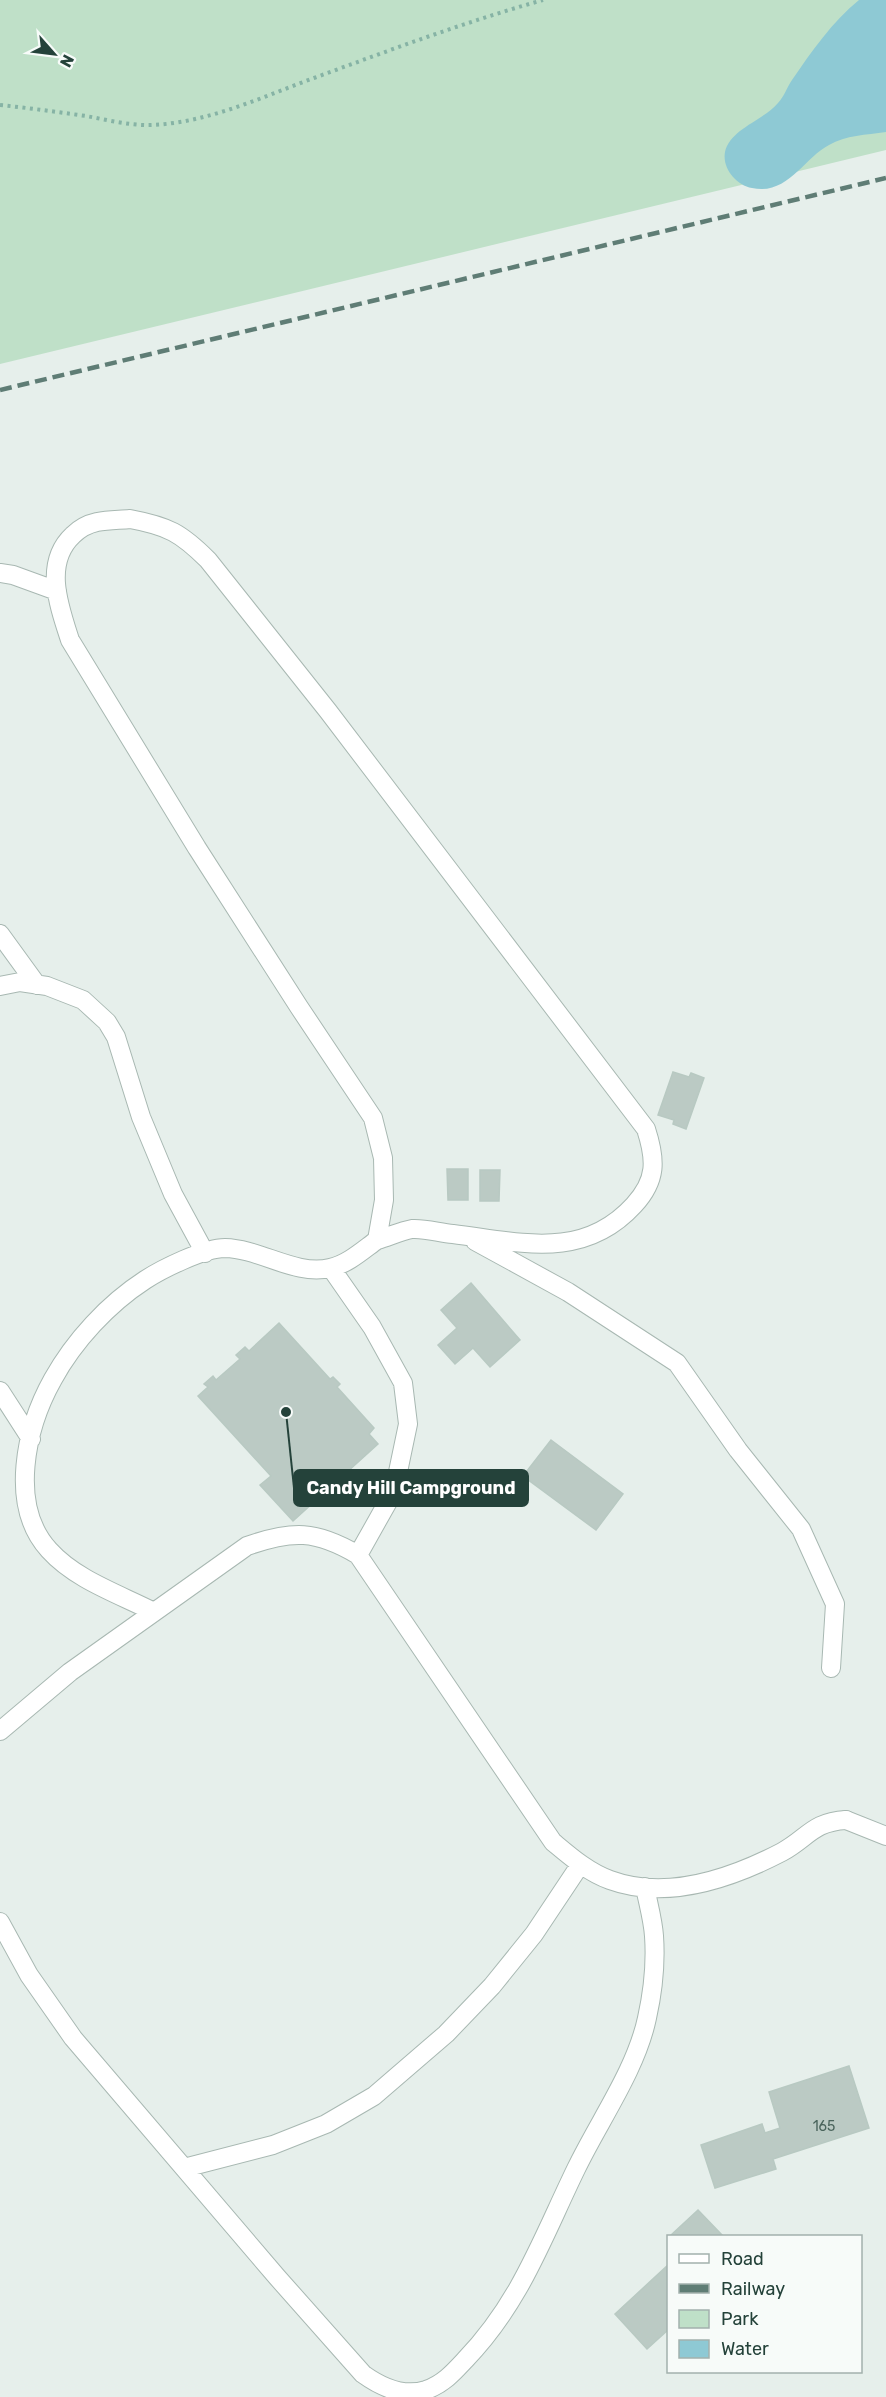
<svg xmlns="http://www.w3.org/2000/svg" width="886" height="2397" viewBox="0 0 886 2397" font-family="Rubik,sans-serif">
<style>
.green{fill:#bfe0c8}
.water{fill:#8ec9d4}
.building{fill:#bbcac4;stroke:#b8c9c2;stroke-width:1.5}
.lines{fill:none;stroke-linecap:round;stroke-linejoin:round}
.service-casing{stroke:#a8b8b2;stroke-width:20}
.minor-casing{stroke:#a8b8b2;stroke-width:20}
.path{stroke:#86b3a5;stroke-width:4;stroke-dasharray:3 4.5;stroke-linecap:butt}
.service{stroke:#fff;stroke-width:18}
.minor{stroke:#fff;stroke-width:18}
.rail{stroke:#5f7d75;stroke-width:4.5;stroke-dasharray:12 6;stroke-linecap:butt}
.labels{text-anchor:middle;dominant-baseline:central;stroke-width:6;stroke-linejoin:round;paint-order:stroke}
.number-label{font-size:14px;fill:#4a645c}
.leader{fill:none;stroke:#24423a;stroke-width:2}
.callout-dot{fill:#24423a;stroke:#f7fbf9;stroke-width:2}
.callout{fill:#24423a;stroke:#24423a;stroke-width:2}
.callout-label{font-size:18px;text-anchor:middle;font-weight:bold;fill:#fff}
</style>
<rect width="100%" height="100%" fill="#e6efeb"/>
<!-- green -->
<path class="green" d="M 0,0 L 886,0 L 886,150 L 0,364 Z"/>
<!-- water -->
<path class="water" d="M 859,0 L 886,0 L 886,132 C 866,135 846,135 829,145 C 804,158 787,196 752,188 C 736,185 722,168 725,152 C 730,129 764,120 778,103 C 784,97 787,87 792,80 C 812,51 832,22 859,0 Z"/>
<!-- building -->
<path class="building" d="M 673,1072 L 689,1077 L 691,1073 L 704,1078 L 686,1129 L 673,1124 L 674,1120 L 658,1115 Z
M 447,1169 L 468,1169 L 468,1200 L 448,1200 Z
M 480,1170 L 500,1170 L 499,1201 L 480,1201 Z
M 471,1283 L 520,1340 L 490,1367 L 473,1348 L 455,1364 L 438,1345 L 457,1328 L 441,1310 Z
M 279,1323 L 330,1379 L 333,1377 L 340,1384 L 337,1387 L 374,1428 L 369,1434 L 378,1444 L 293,1521 L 260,1485 L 271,1476 L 198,1396 L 208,1387 L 204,1384 L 213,1376 L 216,1380 L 240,1359 L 236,1355 L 245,1347 L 249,1351 Z
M 551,1440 L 623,1494 L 596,1530 L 523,1476 Z
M 849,2066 L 869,2128 L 773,2159 L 776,2169 L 715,2188 L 701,2145 L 762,2124 L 765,2133 L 780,2128 L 769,2092 Z
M 698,2210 L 723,2236 L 670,2236 Z
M 668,2265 L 668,2330 L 647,2349 L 615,2314 Z"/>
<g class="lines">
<defs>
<path id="service" d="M 130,519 C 168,526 181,533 208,560 L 328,711 L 646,1129 C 656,1160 657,1180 634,1205 C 583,1261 520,1242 453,1234 C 440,1233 425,1228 412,1229 C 401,1231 388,1237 377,1240 L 384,1200 L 383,1158 L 373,1118 L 299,1007 L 197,848 L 70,640 C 59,606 43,563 73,535 C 80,528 88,524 97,522 C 108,520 120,520 130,519 Z
M 0,573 L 13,575 L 57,591
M 0,934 L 37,985
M 0,986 L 20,982 L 47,986 L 83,1000 L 107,1022 L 116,1037 L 141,1117 L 173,1194 L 205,1253
M 475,1241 L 568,1292 L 677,1363 L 738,1450 L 801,1529 L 835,1604 L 831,1668
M 331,1268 L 372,1327 L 403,1383 L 408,1424 L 394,1491 L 358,1555
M 0,1391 L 31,1439
M 154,1612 C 119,1594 76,1580 49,1550 C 8,1505 26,1427 53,1379 C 74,1341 108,1304 145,1280 C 162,1269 204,1248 225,1248 C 261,1249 295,1276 330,1268 C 348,1264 363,1250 377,1240
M 0,1731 L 70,1672 L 247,1546 C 292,1530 316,1530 358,1555 L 553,1842 C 571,1857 588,1872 610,1880 C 667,1901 732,1878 782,1852 C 808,1838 812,1822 846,1820
M 0,1922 L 29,1975 L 73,2038 L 277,2277 L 363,2374 C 381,2387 404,2397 426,2390 C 443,2384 453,2373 465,2360 C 520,2303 542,2239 576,2169 C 599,2121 636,2070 647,2018 C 653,1991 656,1964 654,1936 C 653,1920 648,1903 645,1887
M 184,2168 L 273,2145 L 326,2124 L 374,2096 L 446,2034 L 492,1986 L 534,1934 L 580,1865"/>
<path id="minor" d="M 846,1820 L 886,1836"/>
</defs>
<!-- service casing -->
<use href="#service" class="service-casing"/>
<!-- minor casing -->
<use href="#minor" class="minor-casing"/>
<!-- path -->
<path class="path" d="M 0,105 C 29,108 57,112 86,116 C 108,120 131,126 153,125 C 210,122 262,97 314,78 C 390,50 465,22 543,0"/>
<!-- service -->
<use href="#service" class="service"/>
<!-- minor -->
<use href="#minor" class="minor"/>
<!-- rail -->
<path class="rail" d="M 0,390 L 886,178"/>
</g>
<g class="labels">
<!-- number labels -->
<g class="number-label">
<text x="824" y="2126">165</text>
</g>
</g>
<!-- callouts -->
<path class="leader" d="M286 1412L294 1488"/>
<circle class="callout-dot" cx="286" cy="1412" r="6"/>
<rect class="callout" x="294" y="1470" width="234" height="36" rx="6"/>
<g class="callout-label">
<text x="411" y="1494">Candy Hill Campground</text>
</g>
<!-- legend -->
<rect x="667" y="2235" width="195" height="138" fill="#f7fbf9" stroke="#a3b1ad" stroke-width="1.5"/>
<rect x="679" y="2254" width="30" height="9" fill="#ffffff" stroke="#a3b1ad" stroke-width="1.5"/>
<text x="721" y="2265" font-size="18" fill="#24423a">Road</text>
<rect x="679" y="2284" width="30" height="9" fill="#5f7d75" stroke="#a3b1ad" stroke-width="1.5"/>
<text x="721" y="2295" font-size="18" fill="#24423a">Railway</text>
<rect x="679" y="2310" width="30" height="18" fill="#bfe0c8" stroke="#a3b1ad" stroke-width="1.5"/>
<text x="721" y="2325" font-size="18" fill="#24423a">Park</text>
<rect x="679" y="2340" width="30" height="18" fill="#8ec9d4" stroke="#a3b1ad" stroke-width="1.5"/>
<text x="721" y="2355" font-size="18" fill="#24423a">Water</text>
<!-- north arrow -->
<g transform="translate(54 54) rotate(118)" stroke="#f7fbf9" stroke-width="4.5" paint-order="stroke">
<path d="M0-4.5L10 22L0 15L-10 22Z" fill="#24423a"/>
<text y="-9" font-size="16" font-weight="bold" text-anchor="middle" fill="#24423a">N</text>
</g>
</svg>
